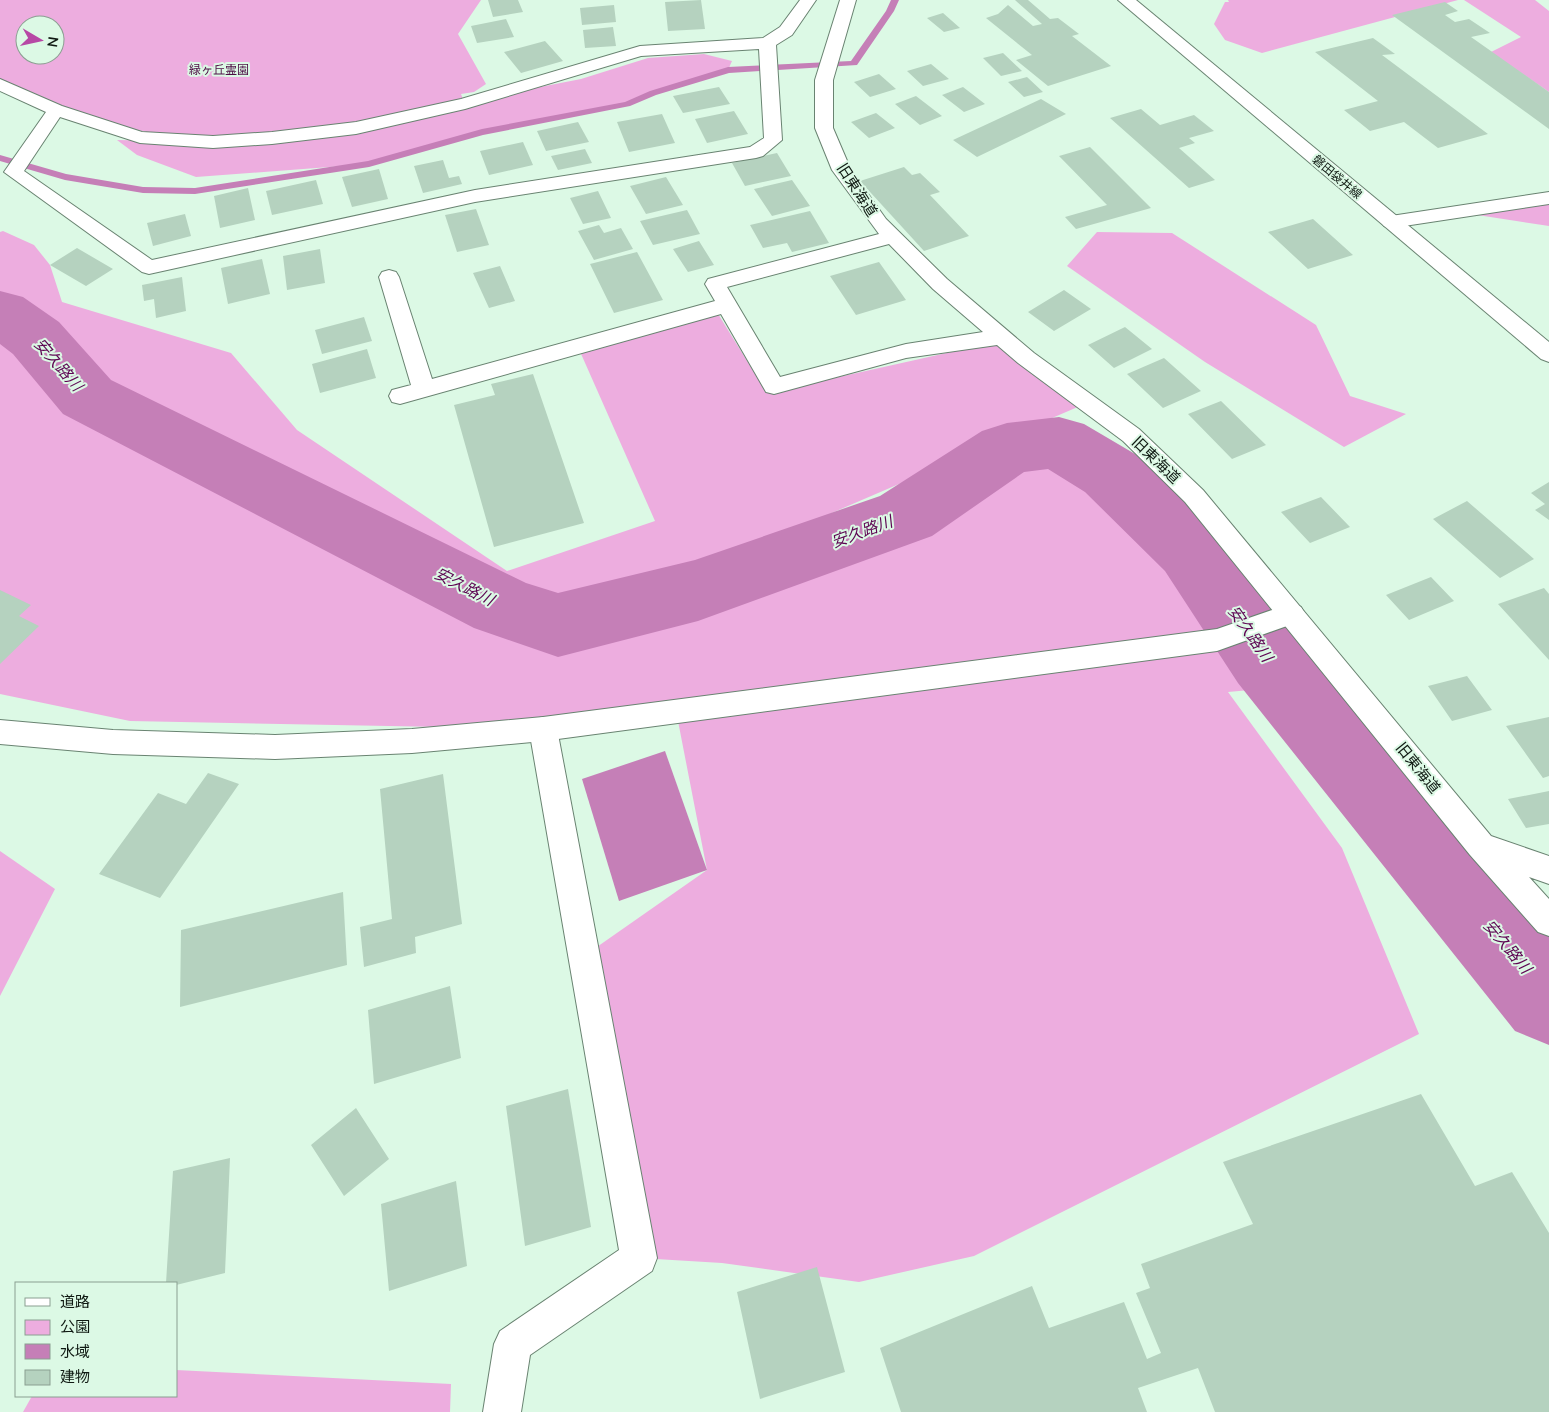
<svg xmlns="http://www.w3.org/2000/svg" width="1549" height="1412" viewBox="0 0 1549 1412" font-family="'Nunito Sans','Noto Sans JP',sans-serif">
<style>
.green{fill:#edaddf;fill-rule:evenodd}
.water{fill:#c57fb7}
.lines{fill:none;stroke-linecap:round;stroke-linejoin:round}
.stream{fill:#c57fb7;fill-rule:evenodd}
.river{fill:#c57fb7;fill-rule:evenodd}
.building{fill:#b5d2bf}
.minor-casing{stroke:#698371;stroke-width:2}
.tertiary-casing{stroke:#698371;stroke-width:2}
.secondary-casing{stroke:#698371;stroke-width:2}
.minor{fill:#fff;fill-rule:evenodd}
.tertiary{fill:#fff;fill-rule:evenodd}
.secondary{fill:#fff;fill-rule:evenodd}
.labels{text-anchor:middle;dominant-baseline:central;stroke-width:4;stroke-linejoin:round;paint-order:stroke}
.far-park-label{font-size:12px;fill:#4d0d44;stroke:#dcf9e5}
.far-street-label{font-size:12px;fill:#0f1912;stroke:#dcf9e5}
.street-label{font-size:15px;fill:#0f1912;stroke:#dcf9e5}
.water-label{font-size:16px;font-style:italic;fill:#5d0452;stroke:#dcf9e5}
</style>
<rect width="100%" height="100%" fill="#dcf9e5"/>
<!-- green -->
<path class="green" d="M 0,0 L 481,0 L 458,34 L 486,84 L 474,92 L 461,94 L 464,102 L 581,79 L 648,58 L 704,54 L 732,61 L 728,70 L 627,104 L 482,132 L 369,164 L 196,177 L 137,155 L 117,140 L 215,142 L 151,133 L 75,116 L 0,81 ZM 25,25 L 55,25 L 55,55 L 25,55 Z
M 1228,0 L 1458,0 L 1262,53 L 1225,40 L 1214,24 L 1225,2 L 1229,2 Z
M 1464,0 L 1535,0 L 1549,11 L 1549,92 L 1491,52 L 1521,37 Z
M 1549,198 L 1549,226 L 1458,212 Z
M 3,231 L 34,245 L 50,265 L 62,302 L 231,353 L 297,430 L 507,571 L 655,521 L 578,347 L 715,309 L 767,393 L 1005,340 L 1087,403 L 776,537 L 1007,449 L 1089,461 L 1208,574 L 1250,690 L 1228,692 L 1342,848 L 1419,1034 L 974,1256 L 859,1282 L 722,1263 L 639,1258 L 584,956 L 707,870 L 678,721 L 543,729 L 130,721 L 0,694 L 0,232 Z
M 1097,232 L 1172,233 L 1316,325 L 1350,396 L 1406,414 L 1344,447 L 1205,362 L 1067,266 Z
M 0,851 L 55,889 L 0,996 Z
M 176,1370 L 451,1384 L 450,1412 L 23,1412 L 32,1396 L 176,1396 Z"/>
<!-- water -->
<path class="water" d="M 665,751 L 707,870 L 619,901 L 582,779 Z"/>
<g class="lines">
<!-- stream -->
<path class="stream" d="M 891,0 L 899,0 L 894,11 L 857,65 L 729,73 L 656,95 L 630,106 L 483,135 L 369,167 L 195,194 L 143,193 L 65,180 L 0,161 L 0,155 L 66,174 L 143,187 L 195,188 L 368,161 L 482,129 L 625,102 L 650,91 L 728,67 L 851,61 L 886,11 Z"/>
<!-- river -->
<path class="river" d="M 0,291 L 23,297 L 59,322 L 111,380 L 526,583 L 558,593 L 695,560 L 880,496 L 982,431 L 1007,423 L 1059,417 L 1084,424 L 1135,454 L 1219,529 L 1294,635 L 1549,924 L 1549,1045 L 1515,1031 L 1238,683 L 1165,571 L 1085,492 L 1048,469 L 1024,472 L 932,536 L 698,621 L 558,657 L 474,628 L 63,414 L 13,354 L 0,344 Z"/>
</g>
<!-- building -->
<path class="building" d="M 488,0 L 518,0 L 523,12 L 493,17 Z
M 701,0 L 705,29 L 668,31 L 665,2 Z
M 1015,0 L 1028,0 L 1050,19 L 1058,18 L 1079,34 L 1072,36 L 1111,66 L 1048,86 L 1016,60 L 1032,55 L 986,18 L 998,14 L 1008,5 L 1033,26 L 1042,24 Z
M 1445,2 L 1458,11 L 1445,15 L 1455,22 L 1469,19 L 1490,33 L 1471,37 L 1549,92 L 1549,129 L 1392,15 Z
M 614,5 L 616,22 L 582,25 L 580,8 Z
M 943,13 L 960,28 L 944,32 L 927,18 Z
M 506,19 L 514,37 L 477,43 L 471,26 Z
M 613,27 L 616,46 L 585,48 L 583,30 Z
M 1373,38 L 1395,54 L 1382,55 L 1488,134 L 1438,148 L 1404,122 L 1370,131 L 1344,110 L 1378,101 L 1315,52 Z
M 545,41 L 563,61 L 521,73 L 504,52 Z
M 1003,53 L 1022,71 L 1001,76 L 983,58 Z
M 931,64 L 949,79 L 923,86 L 907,71 Z
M 879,74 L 896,89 L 870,97 L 854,82 Z
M 1027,77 L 1043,92 L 1024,97 L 1008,82 Z
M 719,87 L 730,104 L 683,113 L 673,96 Z
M 963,87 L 985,104 L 964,112 L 942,95 Z
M 916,96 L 942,116 L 920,125 L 895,104 Z
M 1041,99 L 1066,114 L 977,157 L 953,140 Z
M 1141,109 L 1160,125 L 1194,115 L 1214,131 L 1189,138 L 1195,143 L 1179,148 L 1215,180 L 1189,188 L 1110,118 Z
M 734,111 L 748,134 L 707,143 L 695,119 Z
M 876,113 L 895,128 L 869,138 L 851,122 Z
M 662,114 L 675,143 L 629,152 L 617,122 Z
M 578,122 L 589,142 L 546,151 L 537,131 Z
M 523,142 L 533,165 L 489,175 L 480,151 Z
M 1090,147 L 1151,208 L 1076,229 L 1065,217 L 1107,205 L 1059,156 Z
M 585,149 L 592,163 L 558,170 L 551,156 Z
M 777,153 L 791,176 L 745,186 L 732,163 Z
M 443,160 L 449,178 L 459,176 L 462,184 L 423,193 L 414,166 Z
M 904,167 L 912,175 L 920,173 L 940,192 L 930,195 L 969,236 L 924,251 L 860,181 Z
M 379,169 L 388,199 L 352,207 L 342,177 Z
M 666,177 L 683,205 L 646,214 L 630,186 Z
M 316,180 L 323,204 L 272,215 L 266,191 Z
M 792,180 L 810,206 L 772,216 L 754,189 Z
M 248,188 L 255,220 L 220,228 L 214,196 Z
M 598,191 L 611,218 L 583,224 L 570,198 Z
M 476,209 L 489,245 L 457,252 L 445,215 Z
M 687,210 L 700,234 L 653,245 L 640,221 Z
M 810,211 L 829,243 L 792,252 L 787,243 L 763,248 L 750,225 Z
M 185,214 L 191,236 L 153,246 L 147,223 Z
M 1313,219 L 1353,255 L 1308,269 L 1268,232 Z
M 599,225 L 604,233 L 621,228 L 633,249 L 594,260 L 578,231 Z
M 699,241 L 714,265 L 688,272 L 673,249 Z
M 77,248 L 113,269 L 86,286 L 50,265 Z
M 320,249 L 325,283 L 287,290 L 283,256 Z
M 637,252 L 663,300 L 614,313 L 590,264 Z
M 262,259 L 270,294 L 228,304 L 221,268 Z
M 879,262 L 906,300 L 856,315 L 830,276 Z
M 500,266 L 515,301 L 489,308 L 473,273 Z
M 182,277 L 186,311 L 156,318 L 154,299 L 144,301 L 142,285 Z
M 1064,290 L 1091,309 L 1054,331 L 1028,312 Z
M 364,317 L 372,341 L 322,354 L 315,330 Z
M 1125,327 L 1152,349 L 1114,368 L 1088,345 Z
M 367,349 L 376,378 L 320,393 L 312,364 Z
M 1164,358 L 1201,391 L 1163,408 L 1127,374 Z
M 533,374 L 584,523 L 494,547 L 454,405 L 495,395 L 491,384 Z
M 1221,401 L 1266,445 L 1232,459 L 1188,414 Z
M 1549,482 L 1549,520 L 1535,510 L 1545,504 L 1531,493 Z
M 1321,497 L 1350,527 L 1310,543 L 1281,512 Z
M 1467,501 L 1534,559 L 1500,578 L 1433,519 Z
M 1431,577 L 1454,601 L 1409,620 L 1386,595 Z
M 1544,588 L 1549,594 L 1549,660 L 1498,604 Z
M 0,590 L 31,605 L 19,616 L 39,626 L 0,664 Z
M 1467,676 L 1492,710 L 1452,721 L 1428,686 Z
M 1549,717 L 1549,776 L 1543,778 L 1506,726 Z
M 208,773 L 239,784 L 160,898 L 99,874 L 158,793 L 186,804 Z
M 443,774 L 462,924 L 415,937 L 416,953 L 364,967 L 360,927 L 392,919 L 380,789 Z
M 1549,791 L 1549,824 L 1526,828 L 1508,799 Z
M 343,892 L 347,965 L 180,1007 L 181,930 Z
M 450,986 L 461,1058 L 374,1084 L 368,1010 Z
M 568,1089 L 591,1227 L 525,1246 L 506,1106 Z
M 1421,1094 L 1475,1186 L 1512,1172 L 1549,1233 L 1549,1412 L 1215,1412 L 1198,1368 L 1138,1388 L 1147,1412 L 901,1412 L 880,1348 L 1032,1286 L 1049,1328 L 1124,1302 L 1147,1359 L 1161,1353 L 1136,1293 L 1150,1288 L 1141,1264 L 1253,1224 L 1223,1162 Z
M 356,1108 L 389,1159 L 344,1196 L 311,1145 Z
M 230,1158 L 225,1273 L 176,1285 L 166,1283 L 173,1171 Z
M 456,1181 L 467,1266 L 389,1291 L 381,1204 Z
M 817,1267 L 845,1372 L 760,1399 L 737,1292 Z"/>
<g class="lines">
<defs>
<path id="minor" d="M 800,0 L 816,0 L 792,35 L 776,45 L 782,140 L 763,156 L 756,158 L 475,202 L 149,274 L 142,272 L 4,172 L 46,112 L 0,91 L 0,79 L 62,106 L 142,132 L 213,136 L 272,132 L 356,122 L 461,99 L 640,46 L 763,38 L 780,27 ZM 759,49 L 764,138 L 750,147 L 475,190 L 152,260 L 24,171 L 60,117 L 140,143 L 213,148 L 272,144 L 356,134 L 465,109 L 641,56 Z
M 840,0 L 856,0 L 833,80 L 833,128 L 851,170 L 886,219 L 947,279 L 1034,353 L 1139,429 L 1203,490 L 1491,836 L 1549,856 L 1549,884 L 1529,877 L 1549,899 L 1549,936 L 1538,932 L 1470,855 L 1185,502 L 1123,441 L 1018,363 L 997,345 L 906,358 L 774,394 L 766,392 L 721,314 L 400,404 L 392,402 L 389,396 L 392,390 L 411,385 L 379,277 L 382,272 L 389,270 L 396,272 L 399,277 L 432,379 L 715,301 L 705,284 L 708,279 L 879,234 L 832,170 L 815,128 L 815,80 ZM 889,244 L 933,289 L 983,332 L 906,344 L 780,377 L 727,287 Z
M 1549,192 L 1549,204 L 1391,228 L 1384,226 L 1381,222 L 1384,218 L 1391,216 Z
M 543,717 L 553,720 L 557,729 L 657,1258 L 652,1271 L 530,1355 L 521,1412 L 483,1412 L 494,1344 L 500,1331 L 619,1250 L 529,729 L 533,720 Z"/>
<path id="tertiary" d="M 1292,603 L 1301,607 L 1305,614 L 1301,621 L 1217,651 L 543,741 L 412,753 L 275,759 L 113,754 L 0,744 L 0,720 L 113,730 L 275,735 L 412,729 L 543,717 L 1217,629 Z"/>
<path id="secondary" d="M 1118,0 L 1136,0 L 1549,342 L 1549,362 L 1541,359 Z"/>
</defs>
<!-- minor casing -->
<use href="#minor" class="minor-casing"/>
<!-- tertiary casing -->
<use href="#tertiary" class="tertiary-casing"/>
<!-- secondary casing -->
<use href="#secondary" class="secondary-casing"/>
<!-- minor -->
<use href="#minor" class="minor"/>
<!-- tertiary -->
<use href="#tertiary" class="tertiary"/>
<!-- secondary -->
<use href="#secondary" class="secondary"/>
</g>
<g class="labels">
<!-- far-park labels -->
<g class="far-park-label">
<text x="219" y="70">緑ヶ丘霊園</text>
</g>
<!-- far-street labels -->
<g class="far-street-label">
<text transform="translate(1337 177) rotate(40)">磐田袋井線</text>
</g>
<!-- street labels -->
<g class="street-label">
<text transform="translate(857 190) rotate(57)">旧東海道</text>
<text transform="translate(1156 460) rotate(44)">旧東海道</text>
<text transform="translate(1418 768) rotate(51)">旧東海道</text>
</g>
<!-- water labels -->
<g class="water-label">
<text transform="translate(58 365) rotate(49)">安久路川</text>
<text transform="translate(862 532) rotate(-20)">安久路川</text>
<text transform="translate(464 587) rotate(27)">安久路川</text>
<text transform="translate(1250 634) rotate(55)">安久路川</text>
<text transform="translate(1507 947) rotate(50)">安久路川</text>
</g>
</g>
<!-- legend -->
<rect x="15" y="1282" width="162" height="115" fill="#dcf9e5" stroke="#8a9f91"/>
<rect x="25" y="1298" width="25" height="8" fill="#ffffff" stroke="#8a9f91"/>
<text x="60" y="1307" font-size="15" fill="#0f1912">道路</text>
<rect x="25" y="1320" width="25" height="15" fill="#edaddf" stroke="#8a9f91"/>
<text x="60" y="1332" font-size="15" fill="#0f1912">公園</text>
<rect x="25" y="1344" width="25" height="15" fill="#c57fb7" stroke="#8a9f91"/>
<text x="60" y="1357" font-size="15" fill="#0f1912">水域</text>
<rect x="25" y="1370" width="25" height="15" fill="#b5d2bf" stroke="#8a9f91"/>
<text x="60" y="1382" font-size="15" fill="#0f1912">建物</text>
<!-- north arrow -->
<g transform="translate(40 40) rotate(99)"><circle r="24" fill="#dcf9e5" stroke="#8a9f91"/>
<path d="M0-4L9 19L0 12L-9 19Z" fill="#b748a5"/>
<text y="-8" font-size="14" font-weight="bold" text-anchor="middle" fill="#0f1912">N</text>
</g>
</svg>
